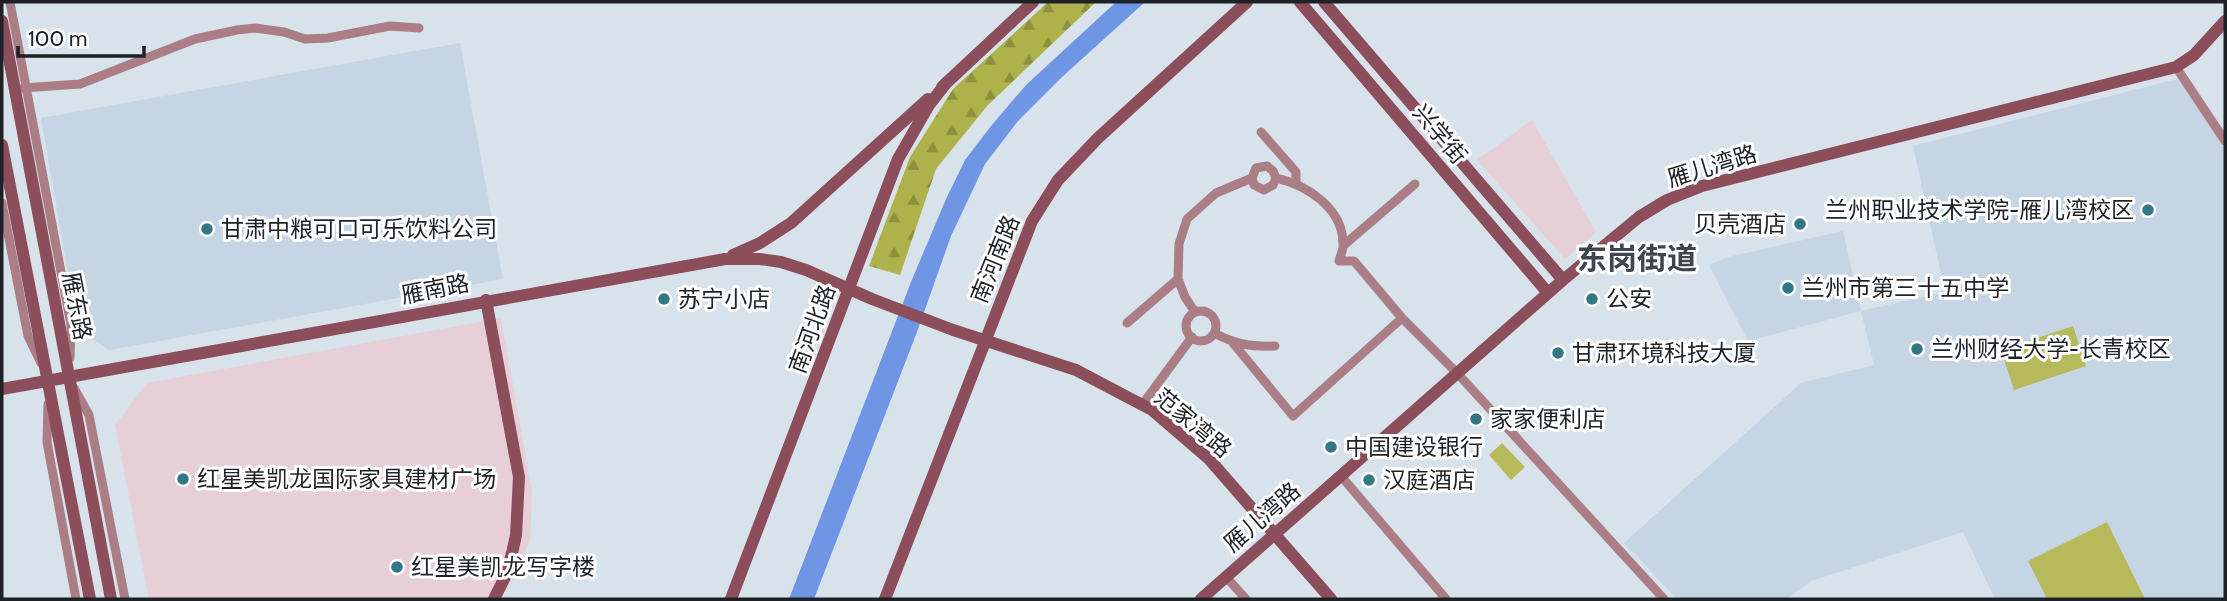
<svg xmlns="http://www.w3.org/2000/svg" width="2227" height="601" viewBox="0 0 2227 601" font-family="Cabin,'Noto Sans SC',sans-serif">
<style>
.commercial{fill:#e7cfd8}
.built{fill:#c5d5e3}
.green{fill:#b6ba5b}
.forest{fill:url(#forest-firs)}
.water{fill:#6f95e5}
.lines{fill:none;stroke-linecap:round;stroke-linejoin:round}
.street{stroke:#ab7e86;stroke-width:9}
.secondary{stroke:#8d4e5b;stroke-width:12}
.poi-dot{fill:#317785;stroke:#fff;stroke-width:2.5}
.labels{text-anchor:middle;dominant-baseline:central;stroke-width:6;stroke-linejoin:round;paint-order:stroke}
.street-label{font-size:23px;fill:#1e2125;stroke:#fff}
.poi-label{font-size:23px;fill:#1e2125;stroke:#fff;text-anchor:start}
.district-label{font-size:30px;font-weight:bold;fill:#3d464d;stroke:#fff}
</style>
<defs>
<pattern id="forest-firs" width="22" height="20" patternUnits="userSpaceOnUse" patternTransform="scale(1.75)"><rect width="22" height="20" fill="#aeb24a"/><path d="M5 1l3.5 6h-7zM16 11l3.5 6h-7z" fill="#8d903d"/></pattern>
</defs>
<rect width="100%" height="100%" fill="#d7e2eb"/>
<!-- commercial -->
<path class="commercial" d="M 1532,120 L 1596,232 L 1565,259 L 1477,160 Z
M 501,318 L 532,492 L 530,541 L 501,599 L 149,599 L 115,425 L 147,383 Z"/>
<!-- built -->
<path class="built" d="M 460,43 L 503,279 L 110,350 L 78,330 L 41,118 Z
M 2181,78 L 2225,145 L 2225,599 L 1995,599 L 1963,532 L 1811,581 L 1787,599 L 1677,599 L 1624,543 L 1801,383 L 1874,365 L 1861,311 L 1748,341 L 1709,265 L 1728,257 L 1843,231 L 1861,311 L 1945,292 L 1913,146 Z"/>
<!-- green -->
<path class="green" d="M 2073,326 L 2086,366 L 2014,390 L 2001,350 Z
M 1502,443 L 1525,467 L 1511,480 L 1489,455 Z
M 2107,522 L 2145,599 L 2047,599 L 2028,561 Z"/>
<!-- forest -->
<path class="forest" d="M 1048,2 L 1096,2 L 987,106 L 936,169 L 900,275 L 869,266 L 910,157 L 953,89 Z"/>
<!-- water -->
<path class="water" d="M 1116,2 L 1145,2 L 1062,77 L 1018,121 L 985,164 L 951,236 L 917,332 L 814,599 L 789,599 L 911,282 L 946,199 L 965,160 L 991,126 L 1026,85 Z"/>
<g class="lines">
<!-- street -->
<path class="street" d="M 10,2 L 71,325 L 70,358
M 2176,67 L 2225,141
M 23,88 L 80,84 L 195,39 L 237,30 L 255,28 L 284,32 L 305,39 L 328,38 L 390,26 L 419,28
M 1261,132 L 1296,172 L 1296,183
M 1276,178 L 1273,185 L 1264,190 L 1254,185 L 1252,178 L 1256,168 L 1267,166 L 1273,171 L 1276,178 C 1307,185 1343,208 1343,244 C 1344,249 1340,256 1339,261 L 1354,261 L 1402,318 L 1458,374 L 1664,599
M 2,203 L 28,336 L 41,363
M 1344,245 L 1415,184
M1186 326a15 15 0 1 1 30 0a15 15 0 1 1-30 0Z
M 1195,312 L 1185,297 L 1178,279 L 1179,244 L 1187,219 L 1216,193 L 1252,178
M 1127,323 L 1178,279
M 1214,333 C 1235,344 1251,347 1275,346
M 1233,343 L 1293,416 L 1402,318
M 74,388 L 89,415 L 125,599
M 48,404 L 47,442 L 76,599
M 1142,405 L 1192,337
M 1341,476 L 1446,599
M 1226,577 L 1246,599"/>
<!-- secondary -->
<path class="secondary" d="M 1300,2 L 1548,293
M 1324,2 L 1563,280
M 2,21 L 111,599
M 942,87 L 1033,2
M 2,145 L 90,599
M 733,255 L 760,243 L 791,223 L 928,99
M 486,300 L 519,477 L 516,535 L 513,549 L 507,573 L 494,599
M 2,389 L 725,259 L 760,259 L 781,262 L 806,270 L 872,299 L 953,330 L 1076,370 L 1152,410 L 1209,459 L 1331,599
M 731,599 L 898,159 L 929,105 L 947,82
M 885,599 L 1032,221 L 1058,180 L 1098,138 L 1247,2
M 1201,599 L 1563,280 L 1639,217 L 1667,200 L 1702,186 L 2176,67 L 2194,55 L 2225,21"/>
</g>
<!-- markers -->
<g class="poi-dot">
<circle cx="2148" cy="210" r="7"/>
<circle cx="1800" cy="224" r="7"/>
<circle cx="207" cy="229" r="7"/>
<circle cx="1788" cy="288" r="7"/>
<circle cx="664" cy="299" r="7"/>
<circle cx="1592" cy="299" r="7"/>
<circle cx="1917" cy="349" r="7"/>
<circle cx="1558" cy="353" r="7"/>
<circle cx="1476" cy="419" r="7"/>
<circle cx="1331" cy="447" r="7"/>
<circle cx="183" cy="479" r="7"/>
<circle cx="1369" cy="480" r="7"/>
<circle cx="397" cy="567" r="7"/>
</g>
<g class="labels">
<!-- street labels -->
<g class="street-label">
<text transform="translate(1440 134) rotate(50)">兴学街</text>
<text transform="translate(1712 166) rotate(-17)">雁儿湾路</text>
<text transform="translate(995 259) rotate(-68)">南河南路</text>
<text transform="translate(435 289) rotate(-11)">雁南路</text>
<text transform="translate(77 306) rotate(79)">雁东路</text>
<text transform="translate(812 329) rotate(-70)">南河北路</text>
<text transform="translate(1193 423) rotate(40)">范家湾路</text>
<text transform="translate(1262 517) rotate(-41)">雁儿湾路</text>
</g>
<!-- poi labels -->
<g class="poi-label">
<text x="2134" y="210" text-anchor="end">兰州职业技术学院-雁儿湾校区</text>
<text x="1786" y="224" text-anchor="end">贝壳酒店</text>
<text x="221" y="229">甘肃中粮可口可乐饮料公司</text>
<text x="1802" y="288">兰州市第三十五中学</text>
<text x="678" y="299">苏宁小店</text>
<text x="1606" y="299">公安</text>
<text x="1931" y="349">兰州财经大学-长青校区</text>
<text x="1572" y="353">甘肃环境科技大厦</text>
<text x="1490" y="419">家家便利店</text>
<text x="1345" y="447">中国建设银行</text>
<text x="197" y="479">红星美凯龙国际家具建材广场</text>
<text x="1383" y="480">汉庭酒店</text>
<text x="411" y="567">红星美凯龙写字楼</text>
</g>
<!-- district labels -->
<g class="district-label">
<text x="1637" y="258">东岗街道</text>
</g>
</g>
<!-- border -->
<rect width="2227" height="601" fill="none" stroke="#1e2125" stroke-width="7"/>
<!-- scale -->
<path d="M18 46v10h126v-10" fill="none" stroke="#1e2125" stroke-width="3.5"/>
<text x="28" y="46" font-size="21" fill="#1e2125" stroke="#ffffff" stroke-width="5" paint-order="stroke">100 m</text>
</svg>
